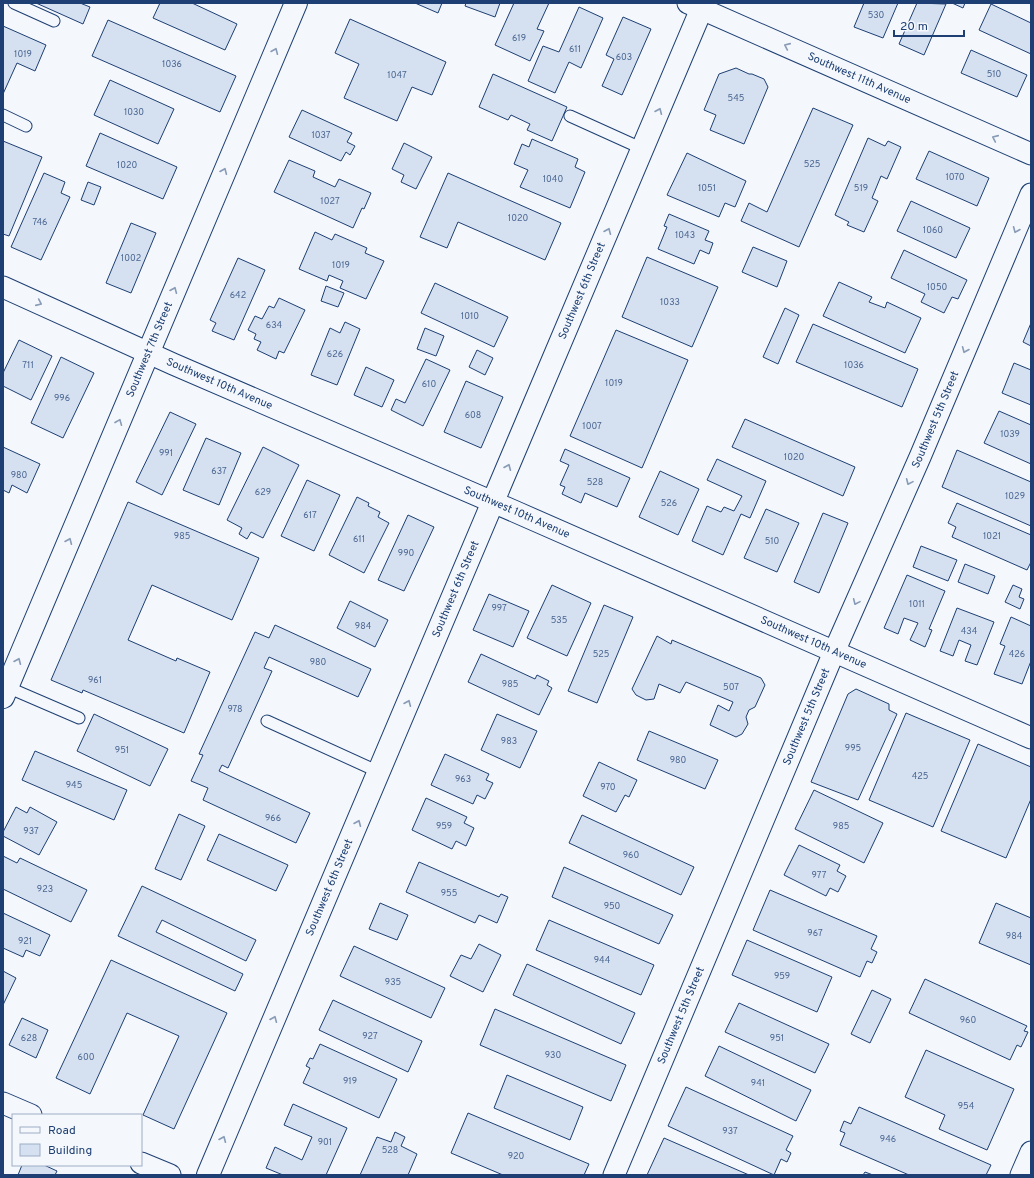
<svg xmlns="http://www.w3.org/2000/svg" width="1034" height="1178" viewBox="0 0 1034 1178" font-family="Overpass,sans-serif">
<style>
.building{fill:#d5e0f0;stroke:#1d3f73}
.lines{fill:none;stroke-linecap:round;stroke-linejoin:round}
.lane-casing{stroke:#1d3f73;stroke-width:13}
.street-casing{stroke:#1d3f73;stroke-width:23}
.secondary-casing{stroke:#1d3f73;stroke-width:24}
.primary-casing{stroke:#1d3f73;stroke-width:24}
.lane{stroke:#f4f7fb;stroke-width:11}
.street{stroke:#f4f7fb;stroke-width:21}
.secondary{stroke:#f4f7fb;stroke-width:22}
.primary{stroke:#f4f7fb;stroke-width:22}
.oneway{stroke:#889bb7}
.labels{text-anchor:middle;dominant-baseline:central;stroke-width:3;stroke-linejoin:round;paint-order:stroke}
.number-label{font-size:9px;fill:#4b6792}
.street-label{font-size:11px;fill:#1d3f73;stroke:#f4f7fb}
</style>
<rect width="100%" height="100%" fill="#f4f7fb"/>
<!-- building -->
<path class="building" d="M 36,3 L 80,3 L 90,7 L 83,24 Z
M 160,3 L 192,3 L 237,24 L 225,50 L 153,18 Z
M 415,3 L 442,3 L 438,13 Z
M 466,3 L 500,3 L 495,17 L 465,6 Z
M 514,3 L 549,3 L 537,29 L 544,31 L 530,61 L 495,45 Z
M 864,3 L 898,3 L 883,38 L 854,27 Z
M 917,3 L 946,4 L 924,55 L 899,44 Z
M 952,3 L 965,3 L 963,8 Z
M 991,4 L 1031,23 L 1031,54 L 979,30 Z
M 579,7 L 603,18 L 581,68 L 569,62 L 555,93 L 528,81 L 543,46 L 559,52 Z
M 623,17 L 651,29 L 622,95 L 602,86 L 614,59 L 606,55 Z
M 350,19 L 446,62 L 432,95 L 412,87 L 397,121 L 344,98 L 359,64 L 335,53 Z
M 108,20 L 236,76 L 220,112 L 92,56 Z
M 3,26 L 46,45 L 35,71 L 17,63 L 3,94 Z
M 971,50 L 1027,75 L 1017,97 L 961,73 Z
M 736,68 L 749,74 L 752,74 L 764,79 L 768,87 L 744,144 L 710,130 L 716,115 L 704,110 L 719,74 Z
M 493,74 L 567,107 L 552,141 L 527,130 L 530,124 L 511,115 L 508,120 L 479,107 Z
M 110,80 L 174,109 L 158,144 L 94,115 Z
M 813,108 L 853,125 L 799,247 L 741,221 L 749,203 L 767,212 Z
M 302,110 L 352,133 L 347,142 L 355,146 L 350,155 L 346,152 L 341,161 L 289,137 Z
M 100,133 L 177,167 L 163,199 L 86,166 Z
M 868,138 L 885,146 L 888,141 L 901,147 L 887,179 L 881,176 L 872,198 L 878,201 L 864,232 L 847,225 L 849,222 L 835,215 Z
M 532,139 L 578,159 L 575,167 L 585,172 L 570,208 L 520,187 L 528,170 L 514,164 L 522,144 L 529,147 Z
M 3,141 L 42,157 L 9,236 L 3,234 Z
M 404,143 L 432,157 L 416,189 L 401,182 L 404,175 L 392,169 Z
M 929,151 L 989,178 L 977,206 L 916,179 Z
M 687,153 L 746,181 L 735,207 L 725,203 L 719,217 L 667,195 Z
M 289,160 L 315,171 L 313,177 L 335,187 L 339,179 L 371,193 L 364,209 L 362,208 L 353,228 L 274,192 Z
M 44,173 L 65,182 L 61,193 L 70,197 L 41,260 L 11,247 Z
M 448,173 L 561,223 L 545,260 L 458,222 L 447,248 L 420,237 Z
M 88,182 L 101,187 L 94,205 L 81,200 Z
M 911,201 L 970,228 L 956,258 L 897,231 Z
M 669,214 L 709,231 L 705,240 L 713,243 L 709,254 L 700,250 L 694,264 L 658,249 L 667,227 L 664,226 Z
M 131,223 L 156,233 L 131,293 L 106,283 Z
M 315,232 L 332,240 L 335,234 L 367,248 L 365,253 L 384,261 L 366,299 L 340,288 L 343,281 L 329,275 L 327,281 L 299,269 Z
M 753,247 L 787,261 L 777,287 L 742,272 Z
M 904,250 L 967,280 L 958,299 L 952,297 L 944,313 L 921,302 L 925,294 L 891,278 Z
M 647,257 L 718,287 L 692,347 L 622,317 Z
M 238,258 L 265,270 L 234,340 L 212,331 L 216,323 L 210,320 Z
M 839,282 L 872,297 L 869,302 L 885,308 L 887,302 L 921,318 L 905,353 L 823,316 Z
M 435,283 L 508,317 L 494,347 L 421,313 Z
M 326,286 L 344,293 L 338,307 L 321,301 Z
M 279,298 L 305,310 L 284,353 L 279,351 L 276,359 L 257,350 L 261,342 L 254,339 L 256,334 L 248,330 L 255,316 L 262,319 L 269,306 L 274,308 Z
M 785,308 L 799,315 L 778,364 L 763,357 Z
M 345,322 L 360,329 L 337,385 L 311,375 L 330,328 L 340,333 Z
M 1031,323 L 1031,346 L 1023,342 Z
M 813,324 L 918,369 L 902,407 L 796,362 Z
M 425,328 L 444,336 L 436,356 L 417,349 Z
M 616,330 L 688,360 L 642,468 L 570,436 Z
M 19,340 L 52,356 L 31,400 L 3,386 L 3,373 Z
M 477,350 L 493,358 L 485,375 L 469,367 Z
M 61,357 L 94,373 L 63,438 L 31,423 Z
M 426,359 L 450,370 L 423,426 L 391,410 L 396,399 L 405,403 Z
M 1014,363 L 1031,370 L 1031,405 L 1002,393 Z
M 366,367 L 394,380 L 382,407 L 354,395 Z
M 466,381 L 503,397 L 481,448 L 444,432 Z
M 999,411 L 1031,425 L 1031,464 L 984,443 Z
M 170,412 L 196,424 L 162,495 L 136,482 Z
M 745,419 L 855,467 L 843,496 L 732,447 Z
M 206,438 L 241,453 L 219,505 L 183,490 Z
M 3,447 L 40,464 L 27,493 L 12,485 L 9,493 L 3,490 Z
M 263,447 L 299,465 L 263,538 L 251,532 L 247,539 L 239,534 L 242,528 L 227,520 Z
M 565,449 L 630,478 L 617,507 L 585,493 L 581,503 L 562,494 L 565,487 L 560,485 L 569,465 L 560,461 Z
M 957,450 L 1031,482 L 1031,526 L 942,487 Z
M 717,459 L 766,481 L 750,518 L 741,514 L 723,555 L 692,541 L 707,506 L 721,512 L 724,507 L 734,511 L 742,496 L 707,480 Z
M 660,471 L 699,489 L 678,535 L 639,517 Z
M 307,480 L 340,495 L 314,551 L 281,536 Z
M 357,497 L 369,503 L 368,506 L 380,512 L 378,517 L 389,523 L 364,573 L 329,555 Z
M 128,502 L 259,558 L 232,620 L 152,585 L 128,640 L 176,661 L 177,658 L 210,672 L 184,733 L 83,690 L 82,693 L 51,680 Z
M 957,503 L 1031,535 L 1031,562 L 1027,570 L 952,537 L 956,527 L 948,523 Z
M 766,509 L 799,523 L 777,572 L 744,558 Z
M 823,513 L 848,523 L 819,593 L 794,582 Z
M 408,515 L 434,527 L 404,591 L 378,580 Z
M 921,546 L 957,560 L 948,581 L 913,567 Z
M 965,564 L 995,576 L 988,594 L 958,582 Z
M 907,575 L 945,591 L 929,629 L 932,630 L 925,647 L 910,640 L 918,623 L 904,618 L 898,634 L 884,628 Z
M 552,585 L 591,603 L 567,656 L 527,638 Z
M 1013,585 L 1022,589 L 1019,597 L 1024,599 L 1020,609 L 1005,602 Z
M 489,594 L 529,611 L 513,647 L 473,630 Z
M 350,601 L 388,620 L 375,647 L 337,628 Z
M 604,605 L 633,617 L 597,703 L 568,691 Z
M 957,608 L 994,622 L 977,665 L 965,661 L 971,645 L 959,640 L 953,656 L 940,651 Z
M 1011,617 L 1031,626 L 1031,661 L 1022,684 L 994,674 L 1005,646 L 1000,644 Z
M 275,625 L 371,669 L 358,697 L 269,657 L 264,668 L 272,671 L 228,768 L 222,765 L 219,771 L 310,813 L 296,843 L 203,800 L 208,788 L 191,781 L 203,755 L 199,754 L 255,632 L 269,638 Z
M 657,636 L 671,644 L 672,640 L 761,678 L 765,685 L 755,707 L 749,710 L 746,717 L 748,724 L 742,734 L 736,737 L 710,725 L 718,705 L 729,711 L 733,702 L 686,682 L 680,693 L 659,684 L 654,699 L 646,700 L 636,695 L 632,689 Z
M 481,654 L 535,679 L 537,675 L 549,681 L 547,685 L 552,688 L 539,715 L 468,682 Z
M 856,689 L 889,704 L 889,710 L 897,714 L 858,800 L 811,782 L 848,694 Z
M 906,713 L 970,740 L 933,827 L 869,800 Z
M 94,714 L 168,749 L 150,786 L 77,751 Z
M 497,714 L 537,731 L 520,768 L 481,750 Z
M 649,731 L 718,760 L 705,789 L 637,760 Z
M 978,744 L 1031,767 L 1031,799 L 1006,858 L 941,831 Z
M 35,751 L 127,790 L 114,820 L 22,780 Z
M 445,754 L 489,774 L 486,780 L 493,783 L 485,799 L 477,795 L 473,804 L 431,785 Z
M 599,762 L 637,780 L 629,797 L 625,795 L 616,812 L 583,796 Z
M 814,790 L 883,823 L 864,863 L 795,829 Z
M 426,798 L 467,817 L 464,823 L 474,828 L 466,846 L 456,841 L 452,849 L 412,830 Z
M 16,807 L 27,813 L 30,807 L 57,822 L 39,855 L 3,836 L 3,832 Z
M 179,814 L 205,826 L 181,880 L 155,869 Z
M 582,815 L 694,867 L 681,895 L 569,843 Z
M 219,834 L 288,865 L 276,891 L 207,860 Z
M 799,845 L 840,865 L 837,871 L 846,876 L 838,892 L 830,888 L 826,896 L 784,875 Z
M 3,856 L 17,863 L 20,858 L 87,890 L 71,922 L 3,889 Z
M 419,862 L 499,897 L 501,894 L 508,897 L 497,923 L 479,915 L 475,923 L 406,892 Z
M 564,867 L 673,915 L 659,944 L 552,897 Z
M 142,886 L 256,940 L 246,961 L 162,920 L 156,932 L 243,974 L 235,991 L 118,936 Z
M 770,890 L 877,936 L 871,949 L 877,952 L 872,963 L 867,961 L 860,977 L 753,930 Z
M 380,903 L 408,915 L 397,940 L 369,929 Z
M 996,903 L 1031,918 L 1031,965 L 979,943 Z
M 3,913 L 50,935 L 40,956 L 26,950 L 23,957 L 3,948 Z
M 549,920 L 654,965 L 641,995 L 536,950 Z
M 747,940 L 832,977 L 817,1012 L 732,975 Z
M 479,944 L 501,955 L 483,992 L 450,976 L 461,955 L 471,959 Z
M 354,946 L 445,988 L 431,1018 L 340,976 Z
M 111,960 L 227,1013 L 174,1129 L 143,1115 L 179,1036 L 127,1013 L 90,1094 L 56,1078 Z
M 527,964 L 635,1013 L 621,1044 L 513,995 Z
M 3,971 L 16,978 L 3,1005 Z
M 925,979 L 1027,1026 L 1024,1031 L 1028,1032 L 1021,1047 L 1017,1045 L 1010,1060 L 909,1013 Z
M 872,990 L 891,999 L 870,1043 L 851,1034 Z
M 333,1000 L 422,1041 L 408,1072 L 319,1030 Z
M 739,1003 L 829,1044 L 815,1073 L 725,1032 Z
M 495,1009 L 626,1065 L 611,1101 L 480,1045 Z
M 22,1018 L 48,1030 L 36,1058 L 9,1045 Z
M 320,1044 L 397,1079 L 379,1118 L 303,1083 L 310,1068 L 306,1066 L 310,1058 L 313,1059 Z
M 719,1046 L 811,1090 L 796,1121 L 705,1076 Z
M 926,1050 L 1014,1089 L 987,1150 L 939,1129 L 945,1115 L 905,1097 Z
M 507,1075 L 583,1107 L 570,1140 L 494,1108 Z
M 686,1087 L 793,1136 L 786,1150 L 791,1153 L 787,1162 L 781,1159 L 774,1175 L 668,1126 Z
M 293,1104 L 347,1128 L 326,1175 L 283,1175 L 266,1168 L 275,1147 L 302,1160 L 312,1137 L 284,1125 Z
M 859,1107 L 991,1165 L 986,1175 L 909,1175 L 840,1145 L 845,1133 L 840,1131 L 844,1121 L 851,1124 Z
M 468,1113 L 589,1164 L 584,1175 L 503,1175 L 451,1153 Z
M 395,1132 L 405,1137 L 401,1146 L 417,1154 L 408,1175 L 360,1175 L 377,1137 L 391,1142 Z
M 664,1138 L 749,1175 L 647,1175 Z
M 22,1165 L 44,1165 L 57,1171 L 55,1175 L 18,1175 Z
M 865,1172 L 873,1175 L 863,1175 Z"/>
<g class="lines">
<defs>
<path id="lane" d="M 14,3 L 54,21
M 3,115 L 26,126
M 570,116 L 643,149
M 7,687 L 79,718
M 267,721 L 379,772"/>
<g id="street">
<path id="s1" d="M 688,3 L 1031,154"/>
<path id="s2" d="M 3,287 L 173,364 L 516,512 L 1031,738"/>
<path d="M 3,1103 L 31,1115"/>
<path d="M 141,1163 L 170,1175"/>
<path id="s3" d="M 614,1175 L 834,652 L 920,457 L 1031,194"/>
<path d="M 1021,1175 L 1031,1152"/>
</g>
<g id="secondary">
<path id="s4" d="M 208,1175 L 704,3"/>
</g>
<g id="primary">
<path id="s5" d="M 3,697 L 296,3"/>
</g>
</defs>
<!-- lane casing -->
<use href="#lane" class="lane-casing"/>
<!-- street casing -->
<use href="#street" class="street-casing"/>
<!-- secondary casing -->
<use href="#secondary" class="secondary-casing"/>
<!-- primary casing -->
<use href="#primary" class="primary-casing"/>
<!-- lane -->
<use href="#lane" class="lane"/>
<!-- street -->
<use href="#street" class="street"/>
<!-- secondary -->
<use href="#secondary" class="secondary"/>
<!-- primary -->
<use href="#primary" class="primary"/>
</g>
<!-- one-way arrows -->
<defs><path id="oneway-chevron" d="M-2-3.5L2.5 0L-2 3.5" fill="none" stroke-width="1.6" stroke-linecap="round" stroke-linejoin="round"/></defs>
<g class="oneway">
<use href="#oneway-chevron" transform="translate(787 46) rotate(-156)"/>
<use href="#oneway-chevron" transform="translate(275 51) rotate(-67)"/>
<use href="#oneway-chevron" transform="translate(659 111) rotate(-67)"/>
<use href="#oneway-chevron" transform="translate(995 138) rotate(-156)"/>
<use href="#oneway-chevron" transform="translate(224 171) rotate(-67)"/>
<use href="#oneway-chevron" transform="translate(1016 230) rotate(113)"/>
<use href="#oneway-chevron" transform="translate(608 231) rotate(-67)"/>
<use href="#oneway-chevron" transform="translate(174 290) rotate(-67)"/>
<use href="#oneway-chevron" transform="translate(39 303) rotate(24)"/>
<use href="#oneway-chevron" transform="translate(965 350) rotate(113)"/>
<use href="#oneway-chevron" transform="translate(119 422) rotate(-68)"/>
<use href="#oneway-chevron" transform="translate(508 467) rotate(-67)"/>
<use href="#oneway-chevron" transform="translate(909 482) rotate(114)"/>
<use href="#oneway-chevron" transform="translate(69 541) rotate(-67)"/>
<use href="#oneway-chevron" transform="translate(856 602) rotate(114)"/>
<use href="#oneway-chevron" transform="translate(18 661) rotate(-67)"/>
<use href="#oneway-chevron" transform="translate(408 703) rotate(-67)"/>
<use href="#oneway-chevron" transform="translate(358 823) rotate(-67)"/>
<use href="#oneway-chevron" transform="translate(274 1019) rotate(-67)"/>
<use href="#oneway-chevron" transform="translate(223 1139) rotate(-67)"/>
</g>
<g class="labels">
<!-- number labels -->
<g class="number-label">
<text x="876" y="15">530</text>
<text x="519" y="38">619</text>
<text x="575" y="49">611</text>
<text x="23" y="54">1019</text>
<text x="624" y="57">603</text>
<text x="172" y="64">1036</text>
<text x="994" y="74">510</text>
<text x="397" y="75">1047</text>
<text x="736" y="98">545</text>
<text x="134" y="112">1030</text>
<text x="321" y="135">1037</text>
<text x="812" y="164">525</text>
<text x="127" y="165">1020</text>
<text x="955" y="177">1070</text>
<text x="553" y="179">1040</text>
<text x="707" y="188">1051</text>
<text x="861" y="188">519</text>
<text x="330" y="201">1027</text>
<text x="518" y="218">1020</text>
<text x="40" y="222">746</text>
<text x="933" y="230">1060</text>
<text x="685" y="235">1043</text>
<text x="131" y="258">1002</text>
<text x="341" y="265">1019</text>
<text x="937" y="287">1050</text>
<text x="238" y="295">642</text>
<text x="670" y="302">1033</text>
<text x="470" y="316">1010</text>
<text x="274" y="325">634</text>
<text x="335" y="354">626</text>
<text x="28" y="365">711</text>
<text x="854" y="365">1036</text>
<text x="614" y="383">1019</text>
<text x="429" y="384">610</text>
<text x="62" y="398">996</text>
<text x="473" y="415">608</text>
<text x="592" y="426">1007</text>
<text x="1010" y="434">1039</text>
<text x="166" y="453">991</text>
<text x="794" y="457">1020</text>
<text x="219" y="471">637</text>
<text x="19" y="475">980</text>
<text x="595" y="482">528</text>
<text x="263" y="492">629</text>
<text x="1015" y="496">1029</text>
<text x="669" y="503">526</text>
<text x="310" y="515">617</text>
<text x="182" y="536">985</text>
<text x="992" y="536">1021</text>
<text x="359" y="539">611</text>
<text x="772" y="541">510</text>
<text x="406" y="553">990</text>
<text x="917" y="604">1011</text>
<text x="499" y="608">997</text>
<text x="559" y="620">535</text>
<text x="363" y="626">984</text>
<text x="969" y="631">434</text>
<text x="601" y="654">525</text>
<text x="1017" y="654">426</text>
<text x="318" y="662">980</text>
<text x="95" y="680">961</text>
<text x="510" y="684">985</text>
<text x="731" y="687">507</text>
<text x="235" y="709">978</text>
<text x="509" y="741">983</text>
<text x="853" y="748">995</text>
<text x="122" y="750">951</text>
<text x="678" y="760">980</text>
<text x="920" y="776">425</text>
<text x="463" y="779">963</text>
<text x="74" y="785">945</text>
<text x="608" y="787">970</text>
<text x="273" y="818">966</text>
<text x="444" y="826">959</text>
<text x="841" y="826">985</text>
<text x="31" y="831">937</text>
<text x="631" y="855">960</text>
<text x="819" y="875">977</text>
<text x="45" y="889">923</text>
<text x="449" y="893">955</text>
<text x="612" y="906">950</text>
<text x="815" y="933">967</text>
<text x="1014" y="936">984</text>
<text x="25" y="941">921</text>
<text x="602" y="960">944</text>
<text x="782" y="976">959</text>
<text x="393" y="982">935</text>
<text x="968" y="1020">960</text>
<text x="370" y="1036">927</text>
<text x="29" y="1038">628</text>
<text x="777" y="1038">951</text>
<text x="553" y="1055">930</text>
<text x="86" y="1057">600</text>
<text x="350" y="1081">919</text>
<text x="758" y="1083">941</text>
<text x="966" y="1106">954</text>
<text x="730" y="1131">937</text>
<text x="888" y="1139">946</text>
<text x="325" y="1142">901</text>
<text x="390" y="1150">528</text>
<text x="516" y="1156">920</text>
</g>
<!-- street labels -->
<g class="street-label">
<text stroke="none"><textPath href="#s1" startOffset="187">Southwest 11th Avenue</textPath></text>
<text stroke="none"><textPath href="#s4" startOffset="960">Southwest 6th Street</textPath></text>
<text stroke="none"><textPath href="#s5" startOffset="377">Southwest 7th Street</textPath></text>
<text stroke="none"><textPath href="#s2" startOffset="237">Southwest 10th Avenue</textPath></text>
<text stroke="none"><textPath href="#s3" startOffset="821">Southwest 5th Street</textPath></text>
<text stroke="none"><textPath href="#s2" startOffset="561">Southwest 10th Avenue</textPath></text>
<text stroke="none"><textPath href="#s4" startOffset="636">Southwest 6th Street</textPath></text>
<text stroke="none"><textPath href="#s2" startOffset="885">Southwest 10th Avenue</textPath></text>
<text stroke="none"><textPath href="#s3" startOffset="497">Southwest 5th Street</textPath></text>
<text stroke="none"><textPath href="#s4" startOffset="312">Southwest 6th Street</textPath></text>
<text stroke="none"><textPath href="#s3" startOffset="173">Southwest 5th Street</textPath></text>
</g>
</g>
<!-- border -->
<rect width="1034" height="1178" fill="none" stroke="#1d3f73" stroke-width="8"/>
<!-- legend -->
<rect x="12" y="1114" width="130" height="52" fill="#f4f7fb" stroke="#9eadc5"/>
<rect x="20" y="1127" width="20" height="6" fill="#f4f7fb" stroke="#9eadc5"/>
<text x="48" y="1134" font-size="12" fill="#1d3f73">Road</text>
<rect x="20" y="1144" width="20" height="12" fill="#d5e0f0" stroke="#9eadc5"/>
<text x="48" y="1154" font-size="12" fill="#1d3f73">Building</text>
<!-- scale -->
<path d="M894 30v6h70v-6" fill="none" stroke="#1d3f73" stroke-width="2"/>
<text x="900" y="30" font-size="12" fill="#1d3f73" stroke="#f4f7fb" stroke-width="3" paint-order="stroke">20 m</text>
</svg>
